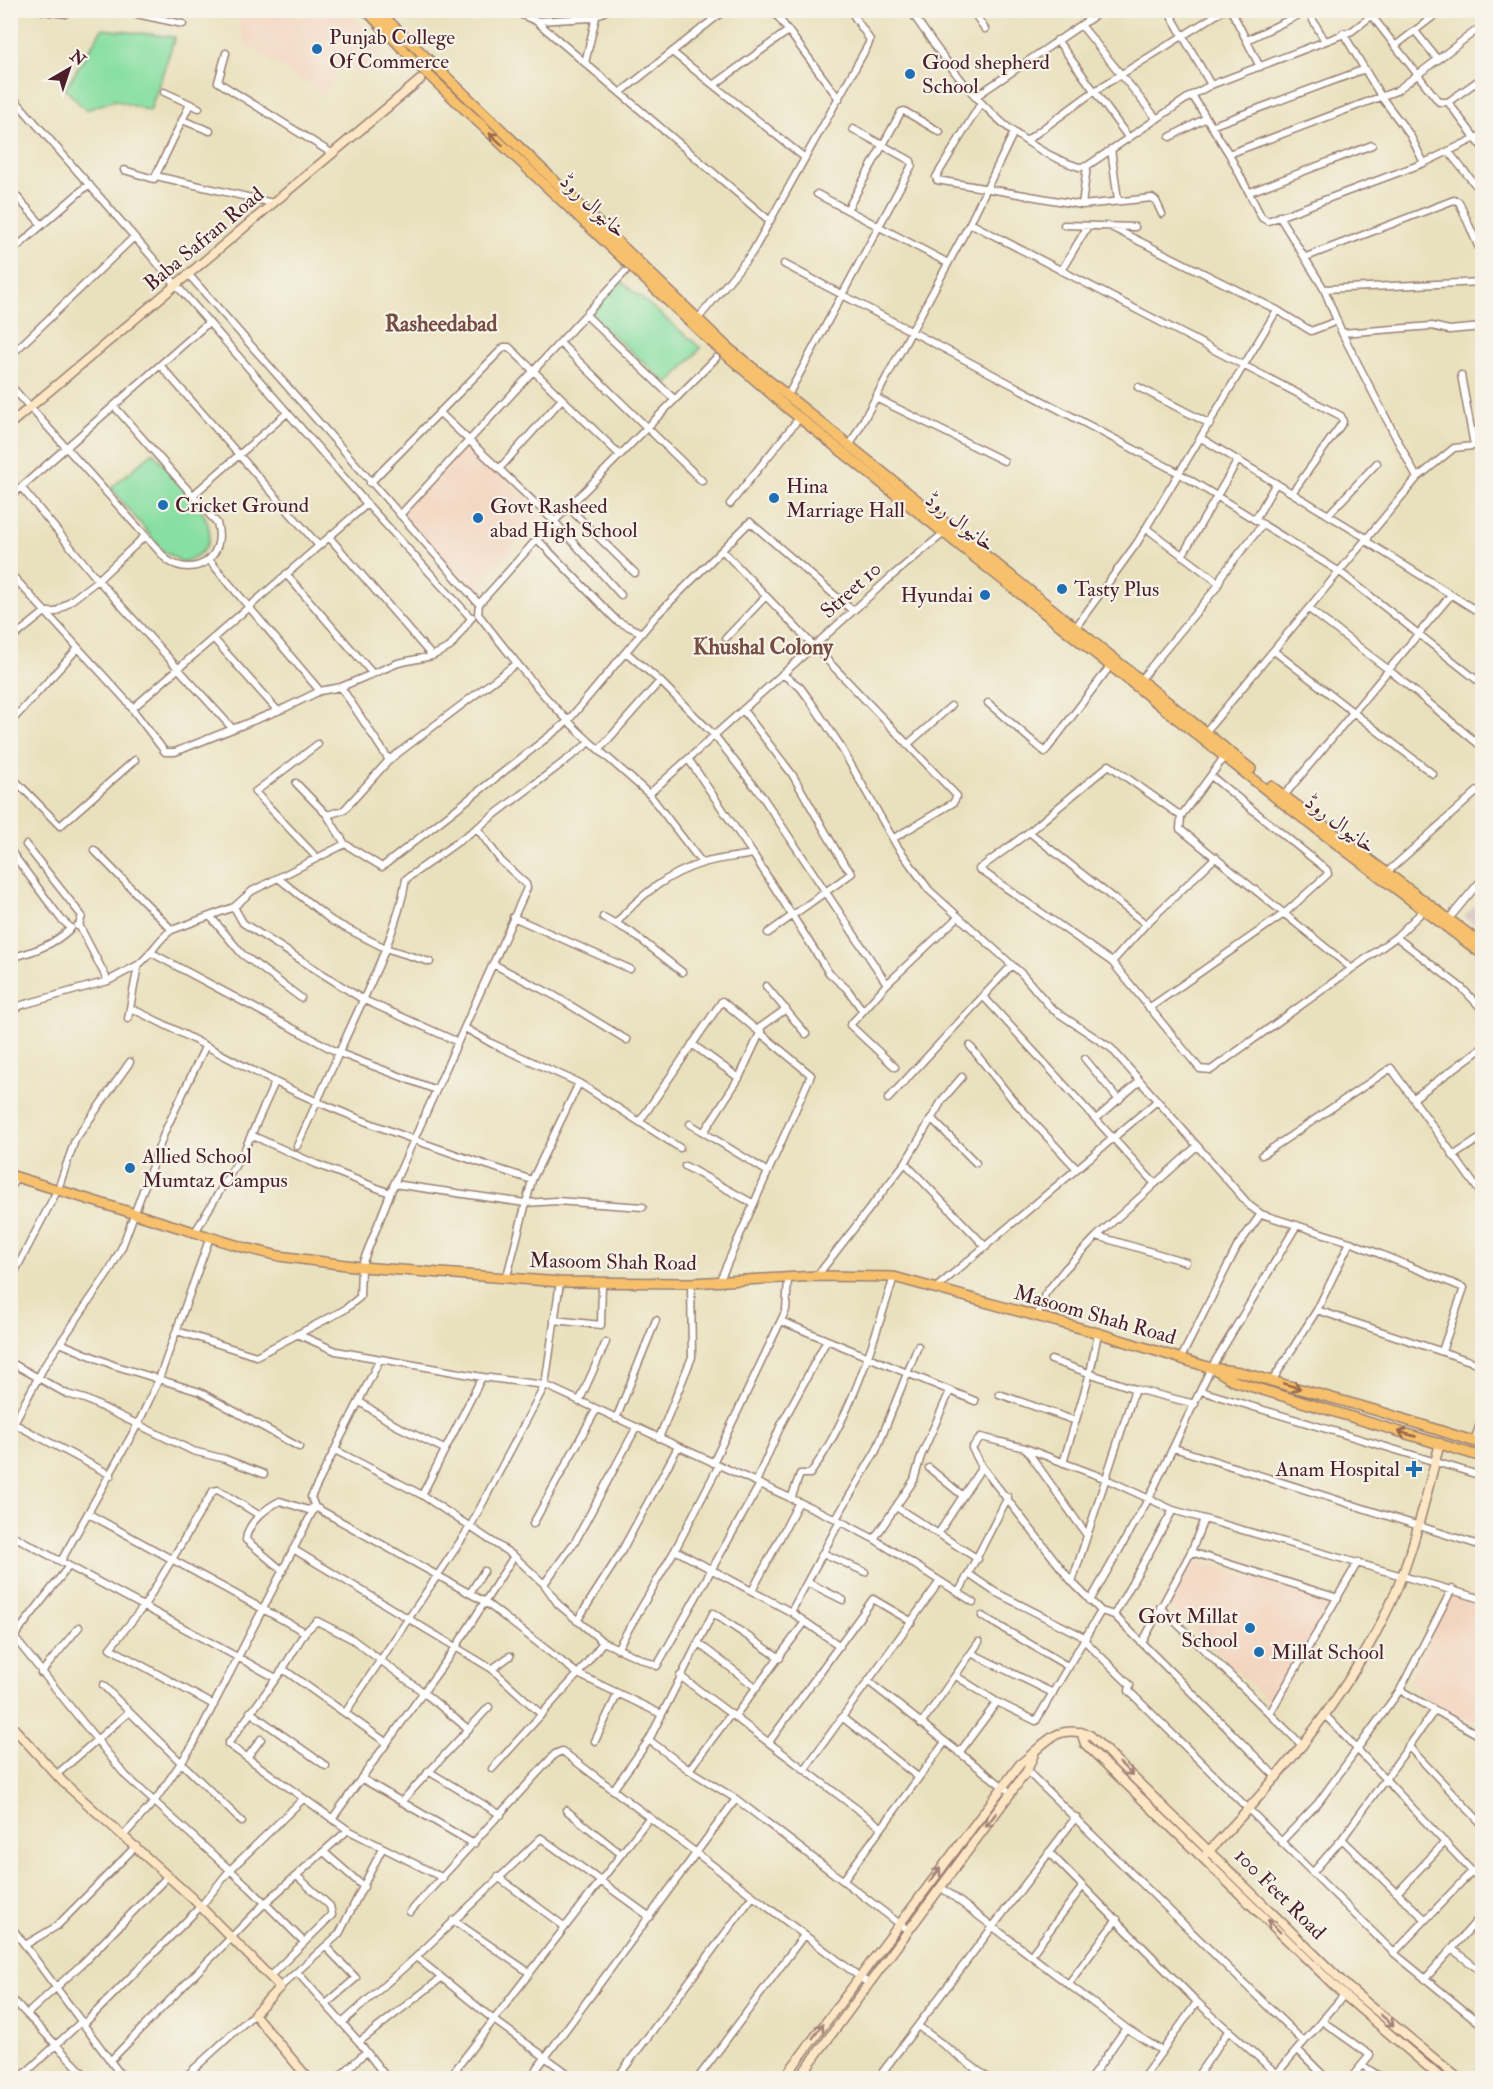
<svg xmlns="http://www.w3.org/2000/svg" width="1493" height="2089" viewBox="0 0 1493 2089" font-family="'IM FELL Double Pica',Amiri,serif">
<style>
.built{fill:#f3d4bf}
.industrial{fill:#cfc0bb}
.green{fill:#88dfa3;stroke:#697f67;stroke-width:1.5}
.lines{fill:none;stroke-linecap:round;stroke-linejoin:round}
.street-casing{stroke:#9a8074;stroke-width:9}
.secondary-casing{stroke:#9a8074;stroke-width:11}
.primary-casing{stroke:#9a8074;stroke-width:12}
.street{stroke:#fff;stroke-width:6}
.secondary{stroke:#fce6c4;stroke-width:8}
.primary{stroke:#f7c06c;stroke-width:9}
.oneway{stroke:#986748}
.oneway2{stroke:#a38278}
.poi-dot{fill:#1f6fb2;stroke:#f7f3e8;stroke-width:2}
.labels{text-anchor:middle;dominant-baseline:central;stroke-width:4.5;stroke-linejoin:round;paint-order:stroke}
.poi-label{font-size:21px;fill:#4a1f2b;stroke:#f7f3e8;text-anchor:start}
.street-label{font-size:21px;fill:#4a1f2b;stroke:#f7f3e8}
.neighbourhood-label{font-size:22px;font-weight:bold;fill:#764d43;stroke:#f7f3e8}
</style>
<rect width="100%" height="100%" fill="#f7f3e8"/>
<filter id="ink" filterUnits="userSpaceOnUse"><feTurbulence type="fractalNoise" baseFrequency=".0167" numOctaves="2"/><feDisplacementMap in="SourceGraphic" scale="12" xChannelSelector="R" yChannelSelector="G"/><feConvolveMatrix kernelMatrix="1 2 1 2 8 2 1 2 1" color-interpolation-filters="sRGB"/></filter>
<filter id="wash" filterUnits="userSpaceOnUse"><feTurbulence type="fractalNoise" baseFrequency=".008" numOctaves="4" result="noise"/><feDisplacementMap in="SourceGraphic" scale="24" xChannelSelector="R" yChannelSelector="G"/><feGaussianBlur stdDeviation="1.35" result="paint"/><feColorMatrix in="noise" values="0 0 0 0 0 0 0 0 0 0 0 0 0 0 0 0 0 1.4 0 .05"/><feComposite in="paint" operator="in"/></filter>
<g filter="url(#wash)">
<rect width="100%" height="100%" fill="#e9e1bd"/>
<!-- built -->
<path class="built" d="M 236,11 L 349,11 L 385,53 L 360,74 L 341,63 L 325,95 L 245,44 Z
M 464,440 L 543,514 L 474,589 L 399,510 Z
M 1186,1558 L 1331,1602 L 1270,1703 L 1165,1601 Z
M 1453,1593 L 1482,1601 L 1482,1715 L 1478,1723 L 1435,1710 L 1410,1680 Z"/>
<!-- industrial -->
<path class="industrial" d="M 1482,900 L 1482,931 L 1464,916 Z"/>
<!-- green -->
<path class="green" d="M 102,29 L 175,37 L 150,111 L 115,100 L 86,110 L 65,89 Z
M 621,281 L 701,348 L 668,384 L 589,315 Z
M 153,452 C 175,478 249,542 182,562 L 163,551 L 111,488 Z"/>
</g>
<g filter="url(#ink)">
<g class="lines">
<defs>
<path id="street" d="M 98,10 L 132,13 L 183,24
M 510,10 L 536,21 L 591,18 L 608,10
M 773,10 L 839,99
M 910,10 C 955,75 1001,142 1079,167 L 1087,166 L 1192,95 L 1211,85 L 1352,31 L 1379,10
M 972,10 L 985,29
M 1168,10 L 1211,85
M 1231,10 L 1260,67
M 1307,10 L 1325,41
M 1477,10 L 1482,18
M 43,11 L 66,14 L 66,10
M 1372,16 L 1439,102 L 1448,102 L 1482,78
M 536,21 L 770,221
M 1081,25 L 1157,119
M 1415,31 L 1438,60
M 1343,33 L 1382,98 L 1410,135 L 1424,163
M 1057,40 L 1128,137
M 1247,40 L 1307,11
M 1395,46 L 1439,12
M 672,52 L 805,158
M 226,53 L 218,82 L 333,154
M 585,63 L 596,17
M 1476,82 L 1482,91
M 714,85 L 788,31
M 164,92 L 199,108
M 620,93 L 725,10
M 10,94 L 367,504 L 471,618
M 1192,95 L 1229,154 L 1262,218 L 1268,221 L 1424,163 L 1482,135
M 975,97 L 1103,10
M 1448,102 L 1482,147
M 981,103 L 936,177 L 937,180 L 1082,205 L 1152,198 L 1156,201 L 1162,214
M 182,120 L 210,131
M 1211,126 L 1365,69
M 1170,137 L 1206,118
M 1026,141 L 1093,92 L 1224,10
M 1111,149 L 1118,200
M 1448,151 L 1482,193
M 1229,154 L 1396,91 L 1482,26
M 124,170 L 154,179 L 190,104
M 156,176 L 273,203
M 10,189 L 42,225
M 1250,192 L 1372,145
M 817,194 L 948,263
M 1082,205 L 1087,166
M 847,210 L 901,112 L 904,111 L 940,132
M 1279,216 L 1324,289 L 1342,333 L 1417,478
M 970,223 L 1341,416 L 1343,422 L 1292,493
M 1064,225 L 1135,227
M 1111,227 L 1277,310 L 1311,331 L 1337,321
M 10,253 L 89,184
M 1306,257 L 1454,200 L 1459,202 L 1482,255
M 784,264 L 1179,473 L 1340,572 L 1482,684
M 1061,271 L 1088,226
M 189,275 L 479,604
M 1324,289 L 1482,282
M 586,315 L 675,400
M 697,320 L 752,253 L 868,45 L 870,40 L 850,10
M 1342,333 L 1432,326 L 1449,330 L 1482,327
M 560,343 L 702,481
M 10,356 L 134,237
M 160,365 L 319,546
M 1461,375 L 1474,445
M 10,385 L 167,560 C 195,579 227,557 217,523 L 114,406
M 1138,387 L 1210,424
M 787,397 L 912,165 L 911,161 L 853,129
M 876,398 L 1004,461
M 439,412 L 555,522 L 621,595
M 1201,438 L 1368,539
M 849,447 L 970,223 L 1013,134
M 499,469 L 562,399
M 370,483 L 504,347 L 509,347 L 620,455
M 21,487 L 98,580 L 232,728
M 193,495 L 287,413
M 10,497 L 209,322
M 730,504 L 800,417
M 568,507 L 635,573
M 400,515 L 625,272
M 1328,515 L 1377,463
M 1255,520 L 1276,483
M 1146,528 L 1219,583
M 329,537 L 432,656
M 537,539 L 617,621 L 642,633
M 1366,541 L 1482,614
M 722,550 L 957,796 L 953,803 L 894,838
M 1182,556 L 1238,460
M 210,561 L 320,691
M 10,573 L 133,708 L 367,504
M 286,574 L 373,674
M 1309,609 L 1389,670 L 1482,747
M 1073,631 L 1137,543 L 1277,310
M 213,638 L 278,711
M 726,638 L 766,596
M 10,640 L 45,612 L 56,612 L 98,580 L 145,536
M 1274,651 L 1433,774
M 627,653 L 660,681
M 782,674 L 800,687 L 811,702 L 838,742 L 897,846 L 929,890 L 1022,974 L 1052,1009 L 1111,1048 L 1250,1206 L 1261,1214 L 1350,1242 L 1464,1288 L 1442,1351
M 1141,679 L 1217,587 L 1222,575 L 1263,524
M 341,687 L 389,760 L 517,663
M 988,703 L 1045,752 L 1111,665
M 130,706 L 165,752 L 175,752 L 285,708 L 320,691 L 341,687 L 398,663 L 432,656 L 450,647 L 472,617
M 743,710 L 792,774 L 844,864 L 852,873 L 768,933
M 10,723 L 78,648
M 1203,735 L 1417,478 L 1454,448 L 1482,445
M 590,742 L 649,794 L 702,863
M 907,745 L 951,706
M 599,750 L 660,681 L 715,736 L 762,796 L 887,984 L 863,1011
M 1225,756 L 1181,816 L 1180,829 L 1351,968
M 689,760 L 753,854
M 10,775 L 60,826 L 135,760
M 296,783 L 327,815 L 345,844
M 649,794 L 893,575 L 944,533
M 1282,798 L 1450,596
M 327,815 L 344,810 L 389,760
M 1181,816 L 1109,765 L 1029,832 L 979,869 L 1112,962 L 1200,1069 L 1211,1070 L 1396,937 L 1424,910
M 1029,832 L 1146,924
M 26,845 L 82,916 L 79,925
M 10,850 L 61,919 L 71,928 C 54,945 33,952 10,958
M 94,850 L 172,930 C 157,939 152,955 138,965 L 128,1019
M 317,858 L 255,792 L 318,744
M 1384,875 L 1482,787
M 278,878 L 332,921 L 385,948 L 430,962
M 234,907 L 243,923 L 362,999 L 458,1042
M 210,916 L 242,954 L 301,998
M 513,917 L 630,969
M 603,917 L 631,932 L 682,972
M 1448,920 L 1482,879
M 616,924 C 637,897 669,873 703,863 C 719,858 737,857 753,854 L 829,973 L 847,989 L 863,1011 L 850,1025 L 895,1067
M 77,926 L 79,925 L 108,981
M 172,930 L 234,907 L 252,891 L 345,844 L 382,867 L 567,722 L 655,617 L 750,522 L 853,611
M 1396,937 L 1462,988 L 1482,1009
M 150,952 L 339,1053 L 297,1146
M 1112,962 L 1146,924 L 1216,857
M 493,964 L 555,996 L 627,1040
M 887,984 L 957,918
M 766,986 L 806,1034
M 984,997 L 1155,1184
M 130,1008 C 194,1037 253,1074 318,1102 C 388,1132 459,1156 532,1180 L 507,1276
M 1149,1008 L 1285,913 L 1328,874 L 1327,870 L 1211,776
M 10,1012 L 22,1005 L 108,981 L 138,965
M 465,1028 L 493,1044 L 579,1083
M 758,1029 L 786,1009
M 692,1044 L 739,1078
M 970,1046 L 1013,1100 L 1076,1168
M 1085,1059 L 1119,1100
M 436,1090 L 339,1053 C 363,997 396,939 406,879 L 477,828
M 1414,1098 L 1482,1048
M 888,1099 L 1012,965
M 931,1118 L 976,1163
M 1096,1119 L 1140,1081
M 640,1121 L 722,1001 L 811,1075 L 720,1280
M 690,1124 L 768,1172
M 704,1132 L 739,1078 L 761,1031
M 251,1135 L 316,1164 L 390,1193
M 1262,1155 L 1391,1068 L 1482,1195
M 1453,1156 L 1482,1137
M 905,1163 L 986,1247
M 685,1166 L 754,1204
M 532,1180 L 579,1083 L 680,1148
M 394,1184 L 525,1203 L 556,1201 L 643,1207
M 10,1188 L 16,1177
M 195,1232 L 244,1151 L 275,1082
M 1097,1236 L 1186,1262
M 817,1276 L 905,1163 L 943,1099 L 962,1077
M 10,1281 L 58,1189 L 75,1140 L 130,1062
M 936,1288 L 1157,1101
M 1317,1310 L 1482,1365
M 1037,1317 L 1045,1294 L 1065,1269 L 1097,1236 L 1197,1146
M 554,1320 L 601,1325 L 602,1282
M 781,1321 L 975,1401
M 177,1331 L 256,1356 L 344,1310 L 360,1297 L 361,1267 L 394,1184 L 527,888 L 526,884 L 501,861 L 477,828 L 590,742 C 548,704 513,659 478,614 L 479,604 L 537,539 L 716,358
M 297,1334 L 336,1351 L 482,1377 L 545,1385 L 836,1519 L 874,1539 L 973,1602
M 60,1343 L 113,1365 L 200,1392 L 299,1447
M 1181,1358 L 1237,1247 L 1261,1214
M 380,1359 L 311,1497 L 315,1507 L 485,1602 L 578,1674 L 661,1714
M 1051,1360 L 1135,1389 L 1195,1404
M 10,1362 L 67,1394 L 85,1399 L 193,1451 L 225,1459 L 264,1474
M 1272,1381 L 1317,1310 L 1350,1242
M 1201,1391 L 1482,1476
M 999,1394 L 1076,1421
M 360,1402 L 395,1425 L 444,1449
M 579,1402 L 606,1342
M 616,1419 L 656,1320
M 11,1422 L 111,1475
M 10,1430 L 45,1365 L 109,1272 L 122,1247 L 165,1131 L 205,1047
M 659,1438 L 692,1357 L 691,1283
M 1174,1448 L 1482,1546
M 1026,1449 L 1086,1534
M 335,1450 L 422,1495 L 514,1556 L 544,1584 L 558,1604 L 603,1642 L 657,1666 L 760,1484
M 713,1463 L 786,1310 L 788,1279
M 1063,1463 L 1090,1373 L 1098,1333
M 929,1468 L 963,1496
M 756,1482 L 781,1425 L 827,1340
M 422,1495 L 482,1377
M 791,1499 L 800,1474 L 810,1474 C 852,1416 873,1343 894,1277
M 896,1507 L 978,1559
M 89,1514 L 305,1632
M 836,1519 L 876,1451 L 918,1346
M 533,1524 L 596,1410
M 10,1534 L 276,1678
M 938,1534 L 982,1467
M 874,1539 L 914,1480 L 921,1456 L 950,1391
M 293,1549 L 492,1669 L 541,1714
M 675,1550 L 791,1612 L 840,1646
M 1191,1552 L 1338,1598
M 823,1553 L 865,1572
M 61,1561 L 138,1424 L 159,1379 L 210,1237
M 283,1571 L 246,1540 C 247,1523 266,1508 280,1501 L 308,1510 L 314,1507
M 970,1575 L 995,1592 L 1086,1638
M 807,1582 L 843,1600
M 1072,1582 L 1135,1389
M 544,1584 L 576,1540 L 636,1428
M 752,1591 L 799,1502
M 959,1592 L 1008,1497
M 470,1593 L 484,1571
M 1090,1601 L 1149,1498 L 1211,1368 L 1297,1225
M 1160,1607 L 1303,1746
M 791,1612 L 840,1521
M 1114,1615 L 1173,1510
M 982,1616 L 1069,1667
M 577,1621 L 620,1554 L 678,1447
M 14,1637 L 126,1776 L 250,1888 L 304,1942
M 1084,1640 L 1130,1685 L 1129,1691 L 1394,1953 L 1482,2025
M 10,1642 L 69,1566
M 698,1643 L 757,1688
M 1142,1643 L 1191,1552 L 1204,1519
M 617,1649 L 675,1550 L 719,1465
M 971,1653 L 1053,1693
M 283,1669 L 387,1743
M 492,1669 L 510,1656
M 41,1673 L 79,1627
M 680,1676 L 881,1827
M 956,1676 L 997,1702 L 1036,1721 L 1101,1611
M 869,1682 L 1006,1789
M 103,1685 C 148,1732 196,1776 242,1822
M 1400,1690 L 1482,1737
M 214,1705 L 110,1648 L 144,1606 L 213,1491 L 218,1490 L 259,1515
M 1435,1710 L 1342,1839 L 1397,1893 L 1445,1842
M 250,1712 L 326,1766
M 345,1713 L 470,1527 L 545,1385 L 560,1282
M 1270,1713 L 1358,1562
M 1325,1715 L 1482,1882
M 735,1716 L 805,1622
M 843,1718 L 918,1777
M 921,1724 L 979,1642
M 649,1740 L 689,1770 L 736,1799 L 909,1931
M 595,1741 L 618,1693
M 769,1742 L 873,1599 L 912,1622
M 1408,1746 L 1482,1824
M 959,1753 L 997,1702
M 247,1758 L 261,1739
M 492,1769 L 578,1674 L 603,1642
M 805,1769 L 940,1581
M 689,1770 L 731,1714
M 428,1771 L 501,1815
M 1027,1771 L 1304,2042
M 56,1775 L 129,1712
M 361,1778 L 474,1844
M 1277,1778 L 1114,1615 L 1101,1611 L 1072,1582 L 982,1467 L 972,1448 L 981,1437 L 1025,1448 L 1104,1478 L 1173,1510 L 1482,1599
M 613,1790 L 649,1740 L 713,1613 L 780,1658
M 401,1802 L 489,1707
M 566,1810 L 621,1854
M 332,1819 L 456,1647 L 514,1556
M 124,1835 L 154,1802 L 193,1745 L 315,1507
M 1281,1842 L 1318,1803 L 1400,1690 L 1452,1589
M 324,1852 L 364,1887
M 1049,1852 L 1197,2002 L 1277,2074
M 1313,1872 L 1342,1839
M 498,1877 L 565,1927
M 443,1878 L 348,1830 L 228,1744 L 283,1669 L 305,1632 L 317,1621 L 352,1639 L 423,1692 L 467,1728
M 844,1879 L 945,1742
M 942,1888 L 1126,2028 L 1162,2051
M 1397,1893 L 1425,1919
M 410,1912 L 555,1754 L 562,1751 L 869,1984
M 453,1920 L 530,1973
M 10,1925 L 123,2078
M 25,1945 L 57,1926 L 136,1846
M 1452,1949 L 1482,1972
M 1394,1953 L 1472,1871
M 1031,1955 L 1083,1886
M 416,1957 L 494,2020 L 574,2078
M 298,1973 L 359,2042 L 387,2078
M 270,1976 L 332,1915 L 330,1906 L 298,1877
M 1425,1979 L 1482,1915
M 1069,1983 L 1117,1919
M 280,1987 L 339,1934 L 382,1849
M 10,1997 L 88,2078
M 326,2004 L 356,1978 L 326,1947
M 27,2014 L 84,1962 L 168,1876
M 1322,2021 L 1370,2055 L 1351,2078
M 342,2023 L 416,1957 L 541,1838 L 650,1917
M 84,2024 L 201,1906 L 230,1870 L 303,1799
M 918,2026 L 988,2078
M 359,2042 L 440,1979
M 1298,2050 L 1326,2078
M 111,2060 L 264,1904 L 348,1830
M 1362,2065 L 1382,2078
M 10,2069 L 20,2078
M 20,2078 L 82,2021
M 184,2078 L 254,2014
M 338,2078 L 366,2052
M 449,2078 L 649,1818
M 530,2078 L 736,1799
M 617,2078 L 753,1896
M 698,2078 L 804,1935
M 878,2078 L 1076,1817
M 1091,2078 L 1126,2028
M 1143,2078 L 1197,2002
M 1196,2078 L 1229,2030
M 1273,2078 L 1344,1995"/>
<path id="secondary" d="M 10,424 L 420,80
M 1475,1441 L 1482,1421
M 10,1724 L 63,1782 L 192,1898 L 280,1987 L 254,2014 L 308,2078
M 1081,1732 L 1085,1744 L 1344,1995 L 1441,2078
M 1207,1853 C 1274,1783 1338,1709 1382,1621 C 1411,1566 1424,1503 1440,1443
M 784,2078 L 1020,1764 C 1046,1744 1054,1723 1090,1735 L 1349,1988 L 1458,2078
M 799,2078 L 1027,1771 L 1034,1754"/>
<path id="primary" d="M 366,10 L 420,67 L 706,337 L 786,407 L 1280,801 L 1482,954
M 377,10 L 727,347 L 1251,769
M 1271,786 L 1482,944
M 10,1175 L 242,1247 L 279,1256 L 361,1267 L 560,1282 L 691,1283 L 817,1276 L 894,1277 L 1098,1333 L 1211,1368 L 1240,1372 L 1378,1411 L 1482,1444
M 1216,1370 L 1234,1381 L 1253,1387 L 1482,1457"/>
</defs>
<!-- street casing -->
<use href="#street" class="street-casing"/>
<!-- secondary casing -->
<use href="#secondary" class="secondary-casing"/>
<!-- primary casing -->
<use href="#primary" class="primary-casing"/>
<!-- street -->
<use href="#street" class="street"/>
<!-- secondary -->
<use href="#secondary" class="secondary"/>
<!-- primary -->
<use href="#primary" class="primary"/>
</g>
<!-- one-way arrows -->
<defs><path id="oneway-shaft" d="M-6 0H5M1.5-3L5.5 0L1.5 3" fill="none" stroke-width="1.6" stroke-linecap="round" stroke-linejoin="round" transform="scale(1.5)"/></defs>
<g class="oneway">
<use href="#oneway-shaft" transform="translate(496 139) rotate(-137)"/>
<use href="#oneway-shaft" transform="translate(1292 1386) rotate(16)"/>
<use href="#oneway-shaft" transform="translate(1407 1434) rotate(-164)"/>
</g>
<g class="oneway2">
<use href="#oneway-shaft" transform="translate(1126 1769) rotate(44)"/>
<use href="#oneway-shaft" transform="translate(991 1820) rotate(126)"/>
<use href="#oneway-shaft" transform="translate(935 1875) rotate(-53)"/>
<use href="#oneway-shaft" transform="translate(1274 1926) rotate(-135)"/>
<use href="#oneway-shaft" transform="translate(1387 2020) rotate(40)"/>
<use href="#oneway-shaft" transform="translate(818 2031) rotate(-54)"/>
</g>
</g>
<!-- markers -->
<g class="poi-dot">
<circle cx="317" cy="49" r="6"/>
<circle cx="910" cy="74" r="6"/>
<circle cx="774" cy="498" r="6"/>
<circle cx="163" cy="505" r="6"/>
<circle cx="478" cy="518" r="6"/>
<circle cx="1062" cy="589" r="6"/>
<circle cx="985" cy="595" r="6"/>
<circle cx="130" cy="1168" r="6"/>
<path d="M1411 1460h6v6h6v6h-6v6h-6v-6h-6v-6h6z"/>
<circle cx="1250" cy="1628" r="6"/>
<circle cx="1259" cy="1652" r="6"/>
</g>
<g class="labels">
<!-- poi labels -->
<g class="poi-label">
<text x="329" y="37">Punjab College<tspan x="329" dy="24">Of Commerce</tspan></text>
<text x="922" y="62">Good shepherd<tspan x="922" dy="24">School</tspan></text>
<text x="786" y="486">Hina<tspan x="786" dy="24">Marriage Hall</tspan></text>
<text x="175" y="505">Cricket Ground</text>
<text x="490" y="506">Govt Rasheed<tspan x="490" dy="24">abad High School</tspan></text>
<text x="1074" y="589">Tasty Plus</text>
<text x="973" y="595" text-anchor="end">Hyundai</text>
<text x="142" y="1156">Allied School<tspan x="142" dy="24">Mumtaz Campus</tspan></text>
<text x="1400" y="1469" text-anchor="end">Anam Hospital</text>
<text x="1238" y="1616" text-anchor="end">Govt Millat<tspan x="1238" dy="24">School</tspan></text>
<text x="1271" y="1652">Millat School</text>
</g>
<!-- street labels -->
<g class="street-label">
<text transform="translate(593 206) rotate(43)">خانیوال روڈ</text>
<text transform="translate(204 239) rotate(-40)">Baba Safran Road</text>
<text transform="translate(960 522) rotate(38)">خانیوال روڈ</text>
<text transform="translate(851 590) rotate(-42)">Street 10</text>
<text transform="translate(1340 824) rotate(37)">خانیوال روڈ</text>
<text transform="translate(613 1262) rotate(1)">Masoom Shah Road</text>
<text transform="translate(1095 1315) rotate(16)">Masoom Shah Road</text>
<text transform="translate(1280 1894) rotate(45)">100 Feet Road</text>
</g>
<!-- neighbourhood labels -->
<g class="neighbourhood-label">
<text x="441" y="324">Rasheedabad</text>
<text x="763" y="647">Khushal Colony</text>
</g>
</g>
<!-- margin -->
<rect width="1493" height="2089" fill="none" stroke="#f7f3e8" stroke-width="36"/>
<!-- north arrow -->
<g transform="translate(69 69) rotate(39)" stroke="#f7f3e8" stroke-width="4.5" paint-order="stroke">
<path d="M0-4.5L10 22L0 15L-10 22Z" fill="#4a1f2b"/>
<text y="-9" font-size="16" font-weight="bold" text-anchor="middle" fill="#4a1f2b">N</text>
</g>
</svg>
